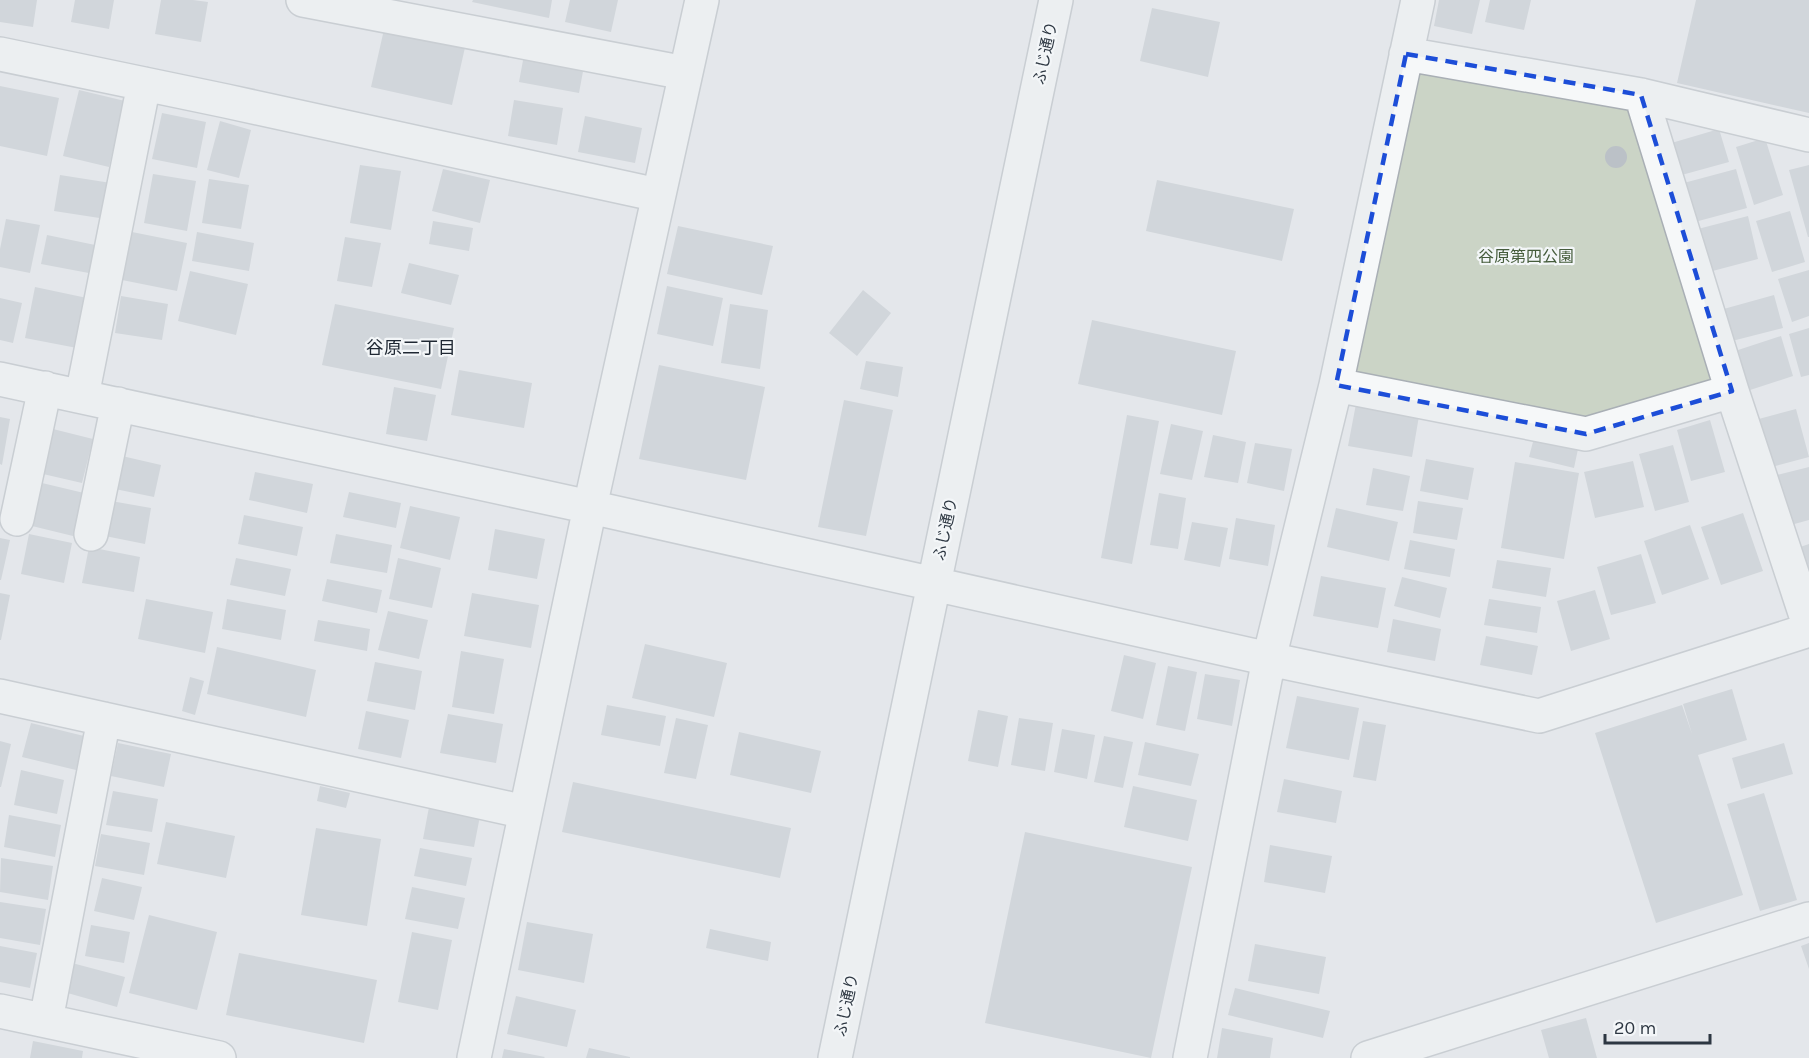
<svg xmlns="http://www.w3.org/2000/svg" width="1809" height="1058" viewBox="0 0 1809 1058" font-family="Karla,'Noto Sans JP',sans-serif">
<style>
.park{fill:#cbd4c6}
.building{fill:#bbc1c7}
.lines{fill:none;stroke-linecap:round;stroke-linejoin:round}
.minor-casing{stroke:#a9afb5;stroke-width:36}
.minor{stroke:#f6f8f9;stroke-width:33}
.marked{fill:none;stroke:#1d4ed8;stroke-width:4.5;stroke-dasharray:12 8;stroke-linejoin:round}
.labels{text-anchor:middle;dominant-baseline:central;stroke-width:4.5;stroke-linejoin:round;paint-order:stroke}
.street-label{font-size:16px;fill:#2d3742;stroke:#f3f6f8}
.park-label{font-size:16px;fill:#455c3b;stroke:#f3f6f8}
.neighbourhood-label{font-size:18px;fill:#1f2833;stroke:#f3f6f8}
</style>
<rect width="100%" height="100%" fill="#e4e7eb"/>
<!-- park -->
<path class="park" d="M 1416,69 L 1632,104 L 1721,383 L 1582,418 L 1350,371 Z"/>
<!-- building -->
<path class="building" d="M 0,0 L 37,0 L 33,27 L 0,22 Z
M 75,0 L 114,0 L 109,29 L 71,22 Z
M 161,0 L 193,0 L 208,2 L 201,42 L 155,34 Z
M 473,0 L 552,0 L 549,18 L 472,2 Z
M 570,0 L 618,0 L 611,32 L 565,22 Z
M 1439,0 L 1480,0 L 1472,34 L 1434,26 Z
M 1490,0 L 1531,0 L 1524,30 L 1485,22 Z
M 1696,0 L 1809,0 L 1809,113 L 1677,83 Z
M 1152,8 L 1220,22 L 1208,77 L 1140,61 Z
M 385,25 L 466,43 L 452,105 L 371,87 Z
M 524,55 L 584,66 L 579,93 L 519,82 Z
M 0,86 L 59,98 L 47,156 L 0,146 Z
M 79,90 L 125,101 L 109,167 L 63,156 Z
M 514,100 L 563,108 L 557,145 L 508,136 Z
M 162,113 L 206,122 L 197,168 L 152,159 Z
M 585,116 L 642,128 L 635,163 L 578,152 Z
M 220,121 L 251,130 L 239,178 L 207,170 Z
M 1719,129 L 1729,162 L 1678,176 L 1668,144 Z
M 1765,138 L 1783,195 L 1754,205 L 1736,147 Z
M1605 157a11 11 0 1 1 22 0a11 11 0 1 1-22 0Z
M 360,165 L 401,171 L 391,230 L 350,223 Z
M 1809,165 L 1809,237 L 1808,237 L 1789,170 Z
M 443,169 L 490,180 L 480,223 L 432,211 Z
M 1736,169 L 1747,208 L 1691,223 L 1680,184 Z
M 153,174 L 196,181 L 187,231 L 144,223 Z
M 60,175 L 111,183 L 106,219 L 54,211 Z
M 209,179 L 249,185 L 241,229 L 202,223 Z
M 1157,180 L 1294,209 L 1282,261 L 1146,231 Z
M 1790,211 L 1805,262 L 1772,272 L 1756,221 Z
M 1748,216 L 1758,259 L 1705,273 L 1694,230 Z
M 6,219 L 40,225 L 30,273 L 0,267 L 0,249 Z
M 433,221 L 473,228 L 469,251 L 429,244 Z
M 678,226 L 773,246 L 762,295 L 667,274 Z
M 132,232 L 187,243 L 177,291 L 122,280 Z
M 197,232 L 254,243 L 249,271 L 192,261 Z
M 47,235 L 100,246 L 94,274 L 41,264 Z
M 345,237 L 381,243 L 372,287 L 337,281 Z
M 409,263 L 459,275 L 451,305 L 401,293 Z
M 1809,270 L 1809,316 L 1792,322 L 1778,279 Z
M 190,271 L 248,284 L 236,335 L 178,321 Z
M 667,286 L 723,298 L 713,346 L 657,334 Z
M 35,287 L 87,298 L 77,348 L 25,338 Z
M 863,290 L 891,313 L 857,356 L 829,333 Z
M 1774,295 L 1783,328 L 1728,342 L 1720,310 Z
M 121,296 L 168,304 L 162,340 L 115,333 Z
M 0,298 L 22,303 L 13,343 L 0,340 Z
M 335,304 L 454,328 L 441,389 L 322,365 Z
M 730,304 L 768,310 L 760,369 L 721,363 Z
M 1092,320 L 1236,351 L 1222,415 L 1078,384 Z
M 1809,328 L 1809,375 L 1801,377 L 1789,334 Z
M 1781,336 L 1793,376 L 1747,391 L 1735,351 Z
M 866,361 L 903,367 L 898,397 L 860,389 Z
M 659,365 L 765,387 L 746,480 L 639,459 Z
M 459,370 L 532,383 L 524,428 L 451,415 Z
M 394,387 L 436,395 L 427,441 L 386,434 Z
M 844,400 L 893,410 L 866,536 L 818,527 Z
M 1356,404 L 1419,416 L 1412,457 L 1348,446 Z
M 1796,409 L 1809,457 L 1768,468 L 1755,420 Z
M 1127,415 L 1159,421 L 1132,564 L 1101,558 Z
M 0,417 L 10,419 L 2,465 L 0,464 Z
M 1710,420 L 1725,472 L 1691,481 L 1677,430 Z
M 1171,424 L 1203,431 L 1192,480 L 1160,474 Z
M 53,429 L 93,439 L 82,483 L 43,474 Z
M 1213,435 L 1246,442 L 1238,483 L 1204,477 Z
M 1534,438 L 1578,449 L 1574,468 L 1529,457 Z
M 1255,443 L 1292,449 L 1284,491 L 1247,483 Z
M 1673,445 L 1689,502 L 1655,511 L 1639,454 Z
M 122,456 L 161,465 L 154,497 L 115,489 Z
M 1426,459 L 1474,468 L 1468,500 L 1420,491 Z
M 1633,461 L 1644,507 L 1595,518 L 1584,472 Z
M 1515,462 L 1579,473 L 1564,559 L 1501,548 Z
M 1809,467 L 1809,520 L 1787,526 L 1773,476 Z
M 1373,468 L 1410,476 L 1403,511 L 1366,505 Z
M 255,472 L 313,484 L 307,513 L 249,500 Z
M 42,483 L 84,493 L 73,536 L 32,526 Z
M 349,492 L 401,503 L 396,528 L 343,517 Z
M 1159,493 L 1186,498 L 1178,549 L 1150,545 Z
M 111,501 L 151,508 L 145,544 L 105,536 Z
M 1418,501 L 1463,508 L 1457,540 L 1413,533 Z
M 410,506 L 460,517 L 450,560 L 400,548 Z
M 1336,508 L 1398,522 L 1389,561 L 1327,547 Z
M 1743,513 L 1763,571 L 1721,585 L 1701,527 Z
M 244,515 L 303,527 L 297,556 L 238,544 Z
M 1236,518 L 1275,525 L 1268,566 L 1229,559 Z
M 1192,522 L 1228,528 L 1220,567 L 1184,560 Z
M 1690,525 L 1709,579 L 1662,595 L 1644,541 Z
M 495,529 L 545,539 L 537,579 L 488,570 Z
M 29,534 L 72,543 L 64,583 L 21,574 Z
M 336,534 L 392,545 L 387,573 L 330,563 Z
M 0,538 L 10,540 L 1,580 L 0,580 Z
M 1410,540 L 1455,549 L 1450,577 L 1404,569 Z
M 1809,544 L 1809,586 L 1797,548 Z
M 89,547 L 140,557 L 134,592 L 82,583 Z
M 1641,554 L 1656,603 L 1611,615 L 1597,567 Z
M 236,558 L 291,569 L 285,596 L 230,585 Z
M 398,558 L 441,568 L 432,608 L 389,599 Z
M 1497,560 L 1551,568 L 1546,597 L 1492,588 Z
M 1321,576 L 1386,588 L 1378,628 L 1313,616 Z
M 1402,577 L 1447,588 L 1440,618 L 1394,606 Z
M 327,579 L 382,590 L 377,613 L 322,601 Z
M 1595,590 L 1610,639 L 1571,651 L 1557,601 Z
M 0,593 L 10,595 L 1,640 L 0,640 Z
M 472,593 L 539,605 L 531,648 L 464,636 Z
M 146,599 L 213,612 L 205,653 L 138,639 Z
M 227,599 L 286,610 L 281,640 L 222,629 Z
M 1489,599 L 1541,607 L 1537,633 L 1484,625 Z
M 388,611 L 428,620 L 419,659 L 378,650 Z
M 1393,619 L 1441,629 L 1435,661 L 1387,652 Z
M 318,620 L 370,629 L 367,651 L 314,641 Z
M 1486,636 L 1538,646 L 1532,675 L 1480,665 Z
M 645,644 L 727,663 L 714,717 L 632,698 Z
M 217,647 L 316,670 L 306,717 L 207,694 Z
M 461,651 L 504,659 L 494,714 L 452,707 Z
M 1124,655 L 1156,663 L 1143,719 L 1111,711 Z
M 375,662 L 422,671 L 415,710 L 367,701 Z
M 1168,666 L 1197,672 L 1185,731 L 1156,725 Z
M 1205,674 L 1240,680 L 1232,726 L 1197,719 Z
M 190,677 L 204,681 L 195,715 L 182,711 Z
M 1732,689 L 1747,740 L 1698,755 L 1743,895 L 1656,923 L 1595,733 L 1682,705 L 1692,734 L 1683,704 Z
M 1297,696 L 1359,708 L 1349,760 L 1286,748 Z
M 607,705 L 666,716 L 660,746 L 601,735 Z
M 978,710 L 1008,716 L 998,767 L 968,761 Z
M 366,711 L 409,720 L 401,758 L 358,749 Z
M 448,714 L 503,724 L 496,763 L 440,753 Z
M 676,718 L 708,725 L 696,779 L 664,773 Z
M 1019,718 L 1053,723 L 1045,771 L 1011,765 Z
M 1363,721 L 1386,725 L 1376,781 L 1353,777 Z
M 31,723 L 84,736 L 76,770 L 22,757 Z
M 1062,729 L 1095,735 L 1087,779 L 1054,772 Z
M 739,732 L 821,751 L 811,793 L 730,775 Z
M 1104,736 L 1133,742 L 1123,788 L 1094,782 Z
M 0,741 L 11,744 L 1,787 L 0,787 Z
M 1145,742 L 1199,754 L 1191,786 L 1138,775 Z
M 118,743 L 171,754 L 164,787 L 111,776 Z
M 1784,743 L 1793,774 L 1741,789 L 1732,758 Z
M 21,770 L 64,780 L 57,814 L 14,805 Z
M 1284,779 L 1342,791 L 1336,823 L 1277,812 Z
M 573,782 L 791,828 L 780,878 L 562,832 Z
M 320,786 L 350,793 L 346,808 L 317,801 Z
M 1133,786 L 1197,800 L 1188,841 L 1124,827 Z
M 113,791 L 158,799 L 152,832 L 106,825 Z
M 1764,793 L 1797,900 L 1760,911 L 1727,804 Z
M 429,807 L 480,816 L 474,847 L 423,839 Z
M 9,815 L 61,825 L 55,857 L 4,847 Z
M 166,822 L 235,836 L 226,878 L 157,864 Z
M 316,828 L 381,839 L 367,926 L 301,915 Z
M 1025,832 L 1192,867 L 1151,1058 L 985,1023 Z
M 101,834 L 150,843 L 144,875 L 95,866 Z
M 1270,845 L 1332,856 L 1325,893 L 1264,882 Z
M 420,848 L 472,858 L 466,886 L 414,876 Z
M 1,858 L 53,866 L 48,900 L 0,892 Z
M 102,878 L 142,887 L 134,920 L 94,911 Z
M 412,887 L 465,898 L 458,929 L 405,919 Z
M 0,902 L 46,909 L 40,945 L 0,938 Z
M 149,915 L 217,932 L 197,1010 L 129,993 Z
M 527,922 L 593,934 L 584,983 L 518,970 Z
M 91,925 L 130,932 L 124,963 L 85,956 Z
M 710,929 L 771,942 L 768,961 L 706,948 Z
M 412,932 L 452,940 L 438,1010 L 398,1002 Z
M 1809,943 L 1809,969 L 1801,946 Z
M 1255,944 L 1326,957 L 1319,994 L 1248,981 Z
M 0,946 L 37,953 L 30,988 L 0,982 Z
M 239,953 L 377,980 L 364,1043 L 226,1015 Z
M 72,963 L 125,977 L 117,1007 L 64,992 Z
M 1235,988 L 1330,1011 L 1323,1038 L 1228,1015 Z
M 516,996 L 576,1010 L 567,1047 L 507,1034 Z
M 1586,1018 L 1597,1058 L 1549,1058 L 1541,1030 Z
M 1222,1028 L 1273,1038 L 1270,1058 L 1217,1058 Z
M 33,1041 L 83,1051 L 82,1058 L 30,1058 Z
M 589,1048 L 630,1057 L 630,1058 L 586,1058 Z
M 504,1049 L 545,1057 L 544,1058 L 502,1058 Z"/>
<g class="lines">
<defs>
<path id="minor" d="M 303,0 L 685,73
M 0,54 L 226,101 L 658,195
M 1406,54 L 1641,95 L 1809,135
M 1641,95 L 1732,391 L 1809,625
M 0,379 L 590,507 L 1269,659 L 1539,716 L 1809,630
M 1336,385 L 1586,434 L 1732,391
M 82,396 L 144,84
M 17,519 L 45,388
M 91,534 L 118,404
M 0,696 L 525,812
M 0,1011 L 219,1058
M 46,1020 L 104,719
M 474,1058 L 590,507 L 702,0
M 835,1058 L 1056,0
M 1190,1058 L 1269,659 L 1336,385 L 1418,0
M 1368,1058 L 1809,919"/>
</defs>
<!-- minor casing -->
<use href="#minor" class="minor-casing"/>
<!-- minor -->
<use href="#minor" class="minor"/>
</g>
<!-- marked area -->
<path d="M0 0H1809V1058H0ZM 1406,54 L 1641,95 L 1732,391 L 1586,434 L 1336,385 Z" fill="#e4e7eb" fill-opacity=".55" fill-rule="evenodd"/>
<path class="marked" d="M 1406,54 L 1641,95 L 1732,391 L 1586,434 L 1336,385 Z"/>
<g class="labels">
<!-- street labels -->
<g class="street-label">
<text transform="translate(1045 53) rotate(-78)">ふじ通り</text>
<text transform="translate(945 529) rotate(-78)">ふじ通り</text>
<text transform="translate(846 1005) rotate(-78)">ふじ通り</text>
</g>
<!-- park labels -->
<g class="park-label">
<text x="1526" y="256">谷原第四公園</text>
</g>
<!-- neighbourhood labels -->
<g class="neighbourhood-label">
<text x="411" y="348">谷原二丁目</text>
</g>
</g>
<!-- scale -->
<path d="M1605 1034v9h105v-9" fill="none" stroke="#2d3742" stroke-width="3"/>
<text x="1614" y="1034" font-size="18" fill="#2d3742" stroke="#f3f6f8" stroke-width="4.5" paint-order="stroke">20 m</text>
</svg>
